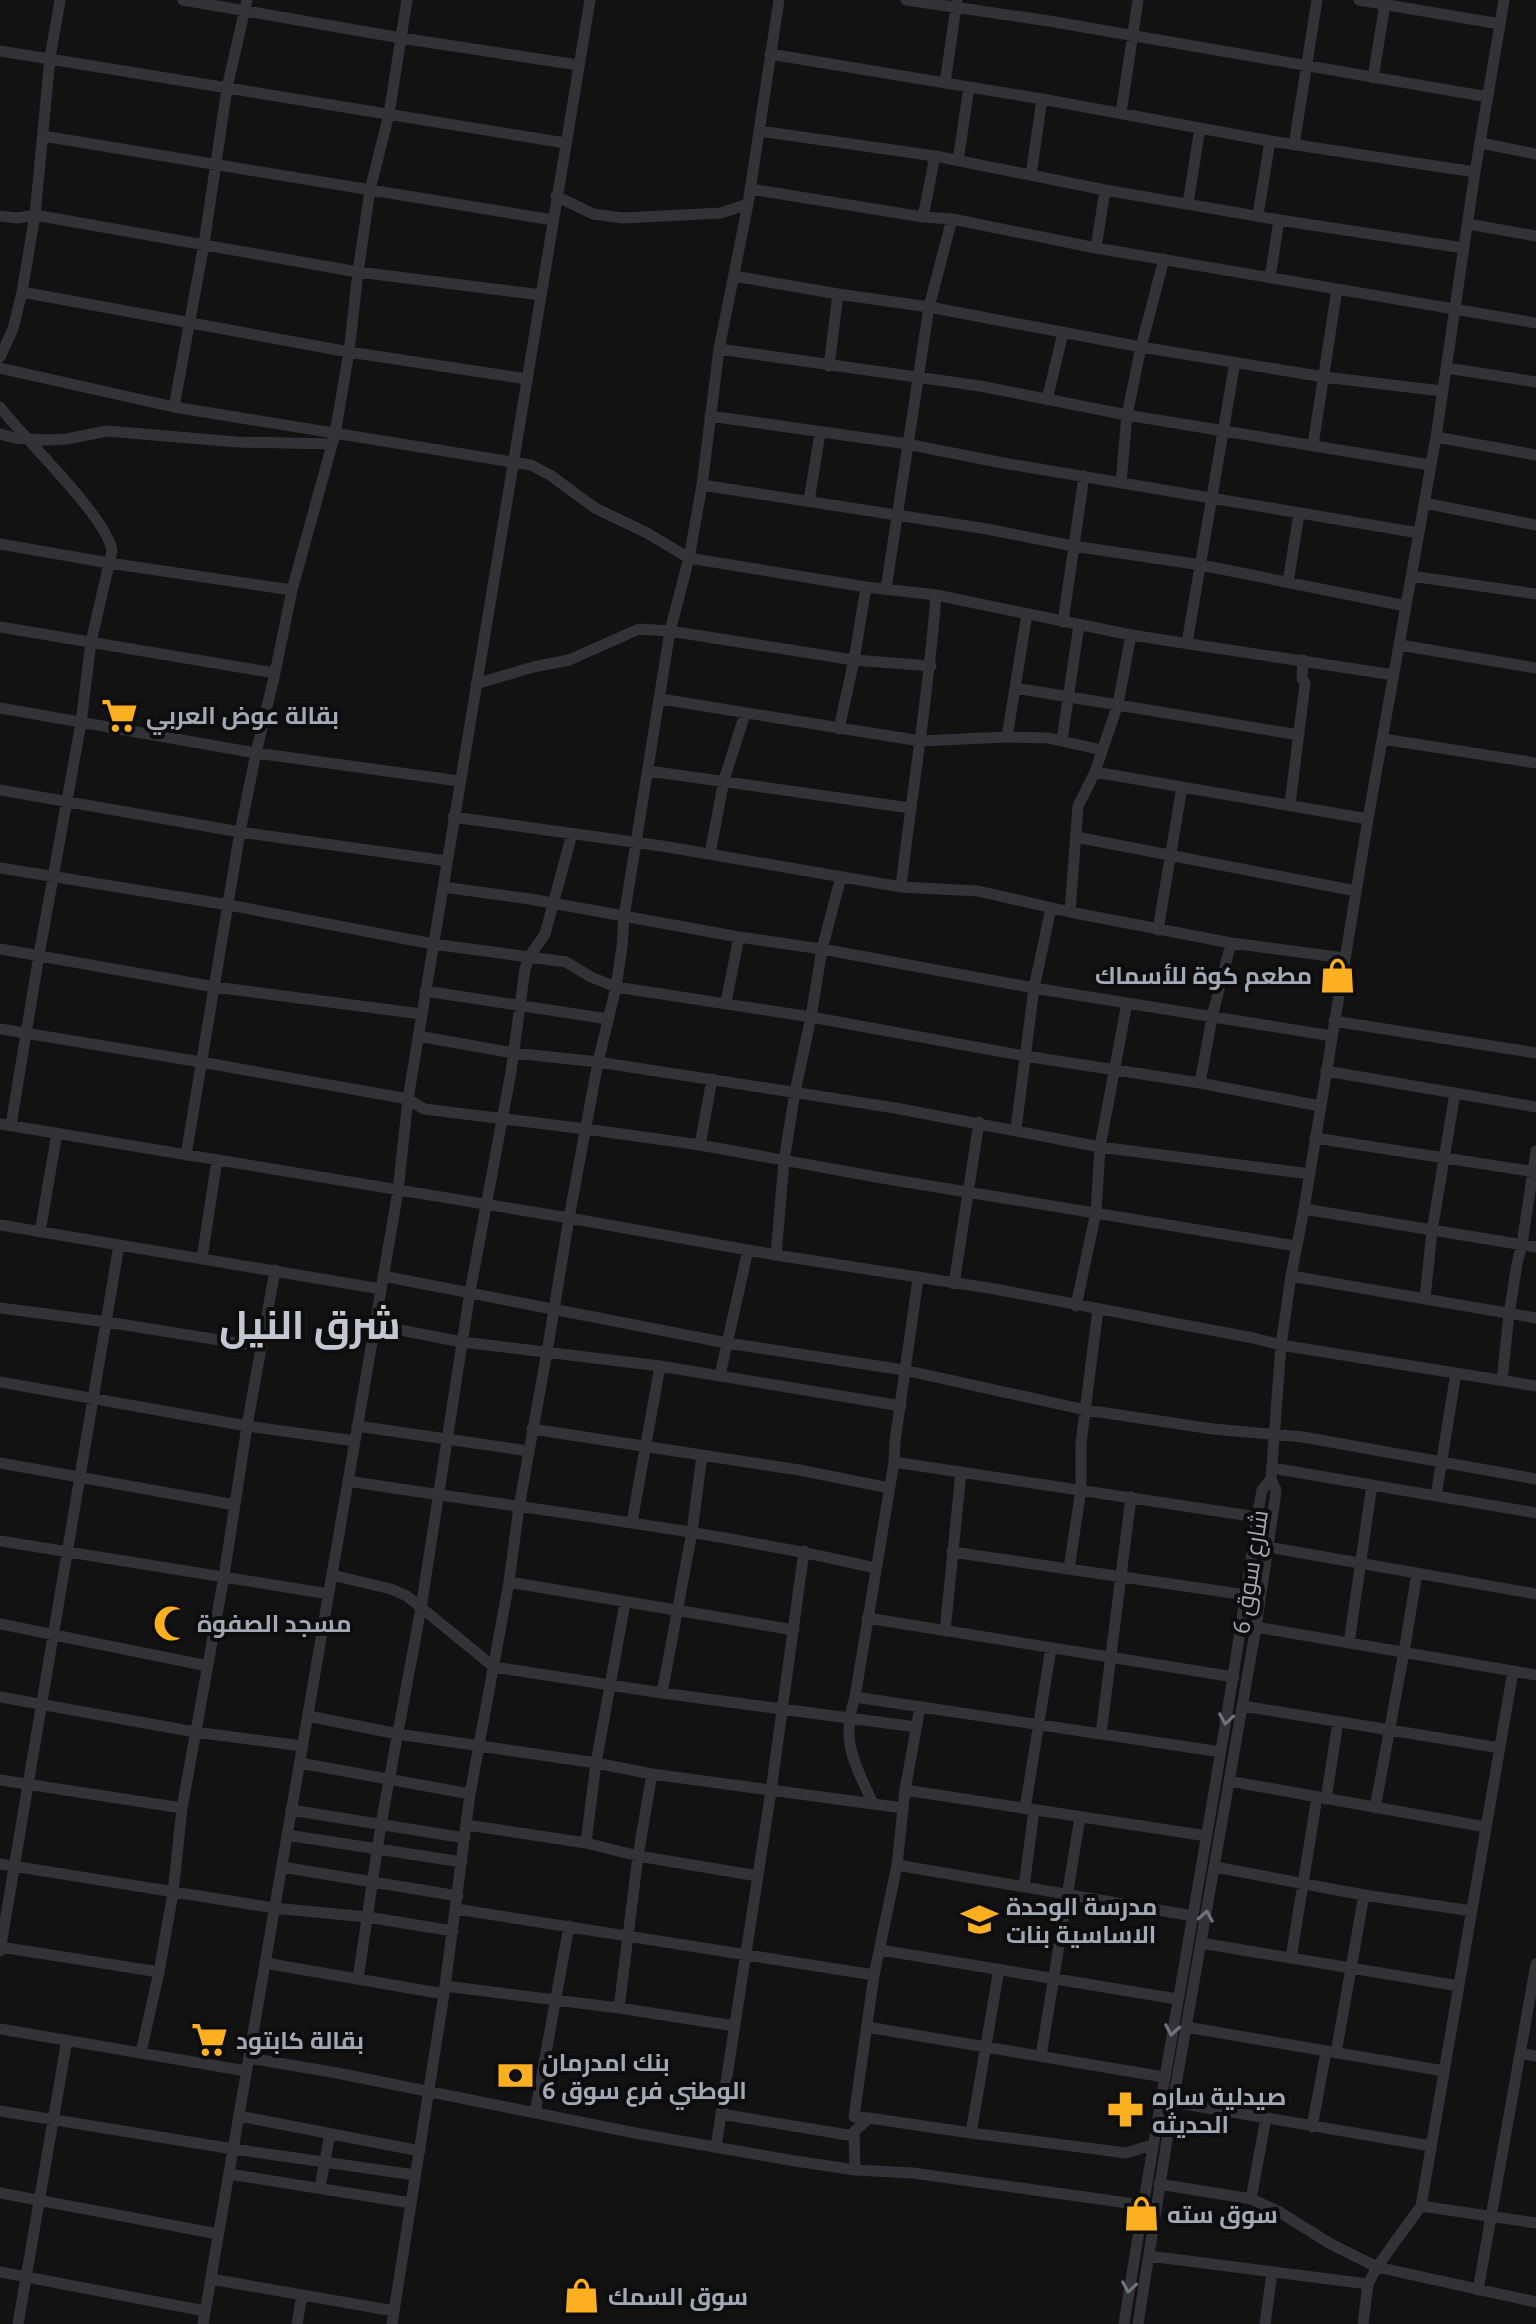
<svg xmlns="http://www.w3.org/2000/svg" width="1536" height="2324" viewBox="0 0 1536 2324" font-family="Ubuntu,Cairo,sans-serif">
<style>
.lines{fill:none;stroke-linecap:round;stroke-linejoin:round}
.minor{stroke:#323339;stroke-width:11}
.oneway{stroke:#70737d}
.labels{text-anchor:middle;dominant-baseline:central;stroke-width:8;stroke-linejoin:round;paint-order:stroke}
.poi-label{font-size:24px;font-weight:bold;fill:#a2a8b5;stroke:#0d0d0e;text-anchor:start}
.street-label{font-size:24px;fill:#a2a8b5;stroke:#0d0d0e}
.town-label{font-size:40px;font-weight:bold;fill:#c3c7d1;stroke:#0d0d0e}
</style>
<rect width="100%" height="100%" fill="#121213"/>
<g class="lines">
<!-- minor -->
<path class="minor" d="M 183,0 L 401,38 L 578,65
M 906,0 L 1049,21 L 1488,97
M 1359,0 L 1500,24
M 0,51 L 565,143
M 770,54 L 1042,99 L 1270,141 L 1475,172
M 1373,78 L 1385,4
M 945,83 L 957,0
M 1121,113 L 1138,0
M 759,131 L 935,156 L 1105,190 L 1279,220 L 1464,248
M 43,136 L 553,220
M 1481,143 L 1536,154
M 1294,145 L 1317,0
M 958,161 L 969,87
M 1031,175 L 1042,99
M 750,189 L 923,217 L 952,219 L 1096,248 L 1536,323
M 556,196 L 593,214 L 623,218 L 721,213 L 748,204
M 1188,203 L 1200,128
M 1258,215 L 1270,141
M 0,216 L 17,218 L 35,215 L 358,272 L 541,295
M 923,217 L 935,156
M 1468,224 L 1536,236
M 1096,248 L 1105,190
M 734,276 L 838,294 L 929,307 L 1141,347 L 1324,377 L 1442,391
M 1270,278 L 1279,220
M 22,292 L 349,352 L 527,379
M 719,349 L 980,386 L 1127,415 L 1430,465
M 0,357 L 13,329 L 22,292 L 35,215 L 50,58 L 60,0
M 829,366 L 838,294
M 0,368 L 174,407 L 531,465 L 550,475 L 595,508 L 647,533 L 689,558 L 866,587 L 936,595 L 1131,635 L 1394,675
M 1447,368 L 1536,382
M 1047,400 L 1063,333
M 0,407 C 23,438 108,518 112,551 L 91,642 L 81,723 L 39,955 L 11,1125
M 174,407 L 204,244 L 227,88 L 247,0
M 710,416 L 907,444 L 1003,463 L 1419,533
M 0,434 L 15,438 L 46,440 L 67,439 L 107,431 L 237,442 L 332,444
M 1436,437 L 1536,455
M 1313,445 L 1337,289
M 1121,483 L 1127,415 L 1141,347 L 1164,259
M 702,485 L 987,529 L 1073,546 L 1201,565 L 1406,606
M 809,501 L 820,433
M 1424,503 L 1536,525
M 0,544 L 109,563 L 292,590
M 1411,576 L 1536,594
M 1288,582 L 1299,514
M 886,589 L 929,307 L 952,219
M 1063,622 L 1084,476
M 0,627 L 275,673
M 1187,643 L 1235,362
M 1400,645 L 1536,668
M 476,684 L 533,667 L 569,660 L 639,629 L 670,631 L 854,660 L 931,666
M 1015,688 L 1299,735
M 661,699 L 920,741 L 1007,737 L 1048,738 L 1102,750
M 0,708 L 256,753 L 459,781
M 839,729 L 854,660 L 866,587
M 1007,737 L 1027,614
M 1383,739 L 1536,763
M 1062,740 L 1079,625
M 649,771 L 910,808
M 1095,772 L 1368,819
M 0,790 L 240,832 L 447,861
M 1290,804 L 1305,684 L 1302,678 L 1303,660
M 453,817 L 662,846 L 901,887 L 978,891 L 1070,912 L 1231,943 L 1345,958
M 1076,837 L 1356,891
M 710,854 L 724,780 L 745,714
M 0,868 L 229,905 L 433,944 L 566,962 L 591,977 L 616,987 L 811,1017 L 1025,1056 L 1200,1083 L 1320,1106
M 443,887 L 530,899 L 739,937 L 822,949 L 1034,988 L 1332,1036
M 901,887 C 912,790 929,693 936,595
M 1070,912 L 1078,806 L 1095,772 L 1118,704 L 1131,635
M 1158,930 L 1182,787
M 0,949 L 215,987 L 421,1014
M 425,991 L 608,1019
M 726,1002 L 739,937
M 1334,1021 L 1536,1053
M 0,1029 L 201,1062 L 408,1099 L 424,1109 L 586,1129 L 700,1145 L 882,1178 L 1296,1246
M 418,1036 L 514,1053 L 598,1062 L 895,1108 L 1100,1147 L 1310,1174
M 1326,1071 L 1536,1107
M 1200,1083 L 1212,1017 L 1231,943
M 0,1124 L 569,1218 L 776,1255 L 995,1289 L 1253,1338 L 1281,1345 L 1536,1386
M 1016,1129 L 1034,988 L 1051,908
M 1315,1138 L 1536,1172
M 700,1145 L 712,1079
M 186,1155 L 240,832 L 256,753 L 275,673 L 292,590 L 335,434 L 349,352 L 358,272 L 370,190 L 389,114 L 407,0
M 1304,1209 L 1536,1247
M 0,1225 L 381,1289
M 40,1232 L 57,1133
M 776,1255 L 784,1161 L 795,1092 L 811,1017 L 822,949 L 841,877
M 202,1258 L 217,1160
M 383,1276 L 727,1343 L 904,1370 L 1086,1410 L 1213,1429 L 1303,1437 L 1536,1479
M 1291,1276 L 1536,1318
M 954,1284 L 979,1122
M 1425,1298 L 1432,1231 L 1455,1093
M 1076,1306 L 1096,1212 L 1100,1147 L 1127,1003
M 0,1308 L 107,1322 L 262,1347
M 375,1325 L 462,1342 L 660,1366 L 901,1406
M 720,1375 L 748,1250
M 1502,1380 L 1509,1314 L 1517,1264 L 1522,1244 L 1536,1151
M 0,1382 L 247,1426 L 355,1441
M 357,1426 L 529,1451
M 532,1429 L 799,1470 L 889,1488
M 894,1462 L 1257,1517
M 0,1463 L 235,1505
M 1272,1468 L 1536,1513
M 348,1481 C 524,1509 702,1528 875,1568
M 1436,1496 L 1456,1373
M 632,1522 L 660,1366
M 0,1541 L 329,1594
M 1268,1547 L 1536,1594
M 952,1552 L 1246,1595
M 1069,1569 L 1081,1489 L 1081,1443 L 1098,1309
M 332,1575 L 391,1589 L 407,1596 L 494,1667 L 662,1693 L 916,1727
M 509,1582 L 794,1630
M 867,1618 L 1234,1677
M 0,1624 L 208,1666
M 1256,1627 L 1536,1675
M 945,1631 L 961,1472
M 1349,1643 L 1372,1485
M 662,1693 L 692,1532 L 702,1455
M 0,1697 L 195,1732 L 302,1746
M 855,1697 L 1221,1752
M 1243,1706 L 1500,1748
M 308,1716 L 398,1734 L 596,1763 L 652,1774 L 903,1808
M 1101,1734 L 1131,1497
M 300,1763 L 470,1794
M 0,1780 L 182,1808
M 1229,1781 L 1486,1827
M 905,1790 L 1207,1836
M 1326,1799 L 1338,1722
M 873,1804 C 855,1763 840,1743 855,1697 L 894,1462 L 895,1441 L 918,1279
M 1375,1808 L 1404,1652 L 1417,1573
M 1025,1809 L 1051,1648
M 291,1810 L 465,1838
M 467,1825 L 586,1843 L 638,1856 L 758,1876
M 287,1835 L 462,1862
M 586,1843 L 596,1763 L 625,1603
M 0,1864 L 274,1908 L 367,1917 L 453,1931
M 897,1865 L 1193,1916
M 282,1867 L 458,1896
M 1215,1867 L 1364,1895 L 1472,1911
M 1024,1887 L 1034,1810
M 456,1909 L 874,1975
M 1201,1943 L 1459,1986
M 0,1947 L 159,1972
M 881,1950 L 1177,1999
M 0,1951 L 119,1245
M 1291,1958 L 1317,1797
M 265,1963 L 444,1994
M 358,1979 L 381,1824 L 421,1608 L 470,1292 L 511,1072 L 525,969 L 529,957 L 545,934 L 572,834
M 445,1986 L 619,2008 L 735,2026
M 619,2008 L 638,1856 L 652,1774
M 867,2027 L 1164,2077
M 1186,2027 L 1444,2071
M 0,2029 L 246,2071
M 141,2052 L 159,1972 L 173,1893 L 182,1808 L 224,1576 L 247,1426 L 275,1270
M 1336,2053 L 1364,1895
M 1520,2053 L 1536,2056
M 1041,2056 L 1080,1817
M 249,2058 L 337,2073 L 635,2133 L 795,2161 L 855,2170 L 913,2173 L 1156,2207
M 1173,2102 L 1431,2146
M 0,2111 L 233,2149 L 415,2175
M 535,2113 L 569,1926
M 721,2114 L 854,2136
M 239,2116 L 420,2151
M 869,2118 L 971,2133 L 999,1969
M 1312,2127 L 1326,2052
M 971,2133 L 1126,2153 L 1152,2145
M 716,2147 L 771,1791 L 804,1551
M 855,2170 L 854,2132 L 869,2118 L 854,2117 L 874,1975 L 897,1865 L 905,1790 L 920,1707
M 229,2174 L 411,2203
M 1159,2184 L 1251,2199 L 1278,2211 L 1329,2243 L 1377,2267 L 1536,2302
M 320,2187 L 330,2134
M 0,2193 L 218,2234
M 1251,2199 L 1266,2118
M 1421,2206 L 1536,2223
M 1149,2256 L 1368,2284
M 0,2272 L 205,2311
M 211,2279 L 394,2311
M 1478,2290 L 1536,1964
M 18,2324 L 67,2040
M 203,2324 L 398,1191 L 408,1099 L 590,0
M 297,2324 L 302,2295
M 392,2324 L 444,1994 L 470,1794 L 509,1582 L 519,1507 L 547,1352 L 569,1218 L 598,1062 L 616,987 L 622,947 L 624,917 L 670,631 L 689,558 L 702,485 L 719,349 L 748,204 L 779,0
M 1124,2324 C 1166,2055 1219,1787 1257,1517 L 1262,1490 L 1271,1479
M 1138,2324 L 1173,2102 L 1256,1627 L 1275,1499 L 1276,1490 L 1271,1479 L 1281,1345 L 1291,1276 L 1304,1209 L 1368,819 L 1436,437 L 1475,172 L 1504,0
M 1265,2324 L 1272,2272
M 1363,2324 L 1368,2284 L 1377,2267 L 1421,2206 L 1513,1671"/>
</g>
<!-- one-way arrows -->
<defs><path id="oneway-chevron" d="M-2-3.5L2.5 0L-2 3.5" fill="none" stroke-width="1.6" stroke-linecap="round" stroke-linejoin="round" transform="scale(2)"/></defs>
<g class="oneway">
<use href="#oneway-chevron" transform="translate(1226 1719) rotate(99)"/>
<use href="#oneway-chevron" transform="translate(1206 1916) rotate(-80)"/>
<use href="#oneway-chevron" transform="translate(1172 2030) rotate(100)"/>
<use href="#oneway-chevron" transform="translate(1129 2287) rotate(99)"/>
</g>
<!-- icons -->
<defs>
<symbol id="supermarket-bare" viewBox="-9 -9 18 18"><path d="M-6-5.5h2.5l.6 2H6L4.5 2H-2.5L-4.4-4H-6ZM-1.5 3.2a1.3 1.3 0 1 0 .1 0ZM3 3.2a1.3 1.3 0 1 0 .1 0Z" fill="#fcaf21" stroke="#0d0d0e" stroke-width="2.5" paint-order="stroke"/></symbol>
<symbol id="shop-bare" viewBox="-9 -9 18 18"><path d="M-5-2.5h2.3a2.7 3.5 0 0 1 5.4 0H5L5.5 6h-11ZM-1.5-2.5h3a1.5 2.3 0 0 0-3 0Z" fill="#fcaf21" stroke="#0d0d0e" stroke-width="2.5" paint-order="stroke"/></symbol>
<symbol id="mosque-bare" viewBox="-9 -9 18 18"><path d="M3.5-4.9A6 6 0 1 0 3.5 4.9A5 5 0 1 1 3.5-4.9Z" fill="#fcaf21" stroke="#0d0d0e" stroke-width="2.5" paint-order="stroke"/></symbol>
<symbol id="school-bare" viewBox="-9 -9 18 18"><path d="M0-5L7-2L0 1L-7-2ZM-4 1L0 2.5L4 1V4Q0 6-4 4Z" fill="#fcaf21" stroke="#0d0d0e" stroke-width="2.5" paint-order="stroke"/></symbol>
<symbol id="bank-bare" viewBox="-9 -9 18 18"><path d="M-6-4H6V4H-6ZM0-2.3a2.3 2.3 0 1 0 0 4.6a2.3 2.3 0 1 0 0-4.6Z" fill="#fcaf21" stroke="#0d0d0e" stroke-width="2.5" paint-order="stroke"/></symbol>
<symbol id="pharmacy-bare" viewBox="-9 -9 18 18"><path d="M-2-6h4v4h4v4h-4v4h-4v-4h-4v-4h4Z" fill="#fcaf21" stroke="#0d0d0e" stroke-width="2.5" paint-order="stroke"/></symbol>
</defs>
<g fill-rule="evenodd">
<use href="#supermarket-bare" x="94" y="690" width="51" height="51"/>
<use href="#shop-bare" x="1312" y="950" width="51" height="51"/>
<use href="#mosque-bare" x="146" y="1598" width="51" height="51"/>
<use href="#school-bare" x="954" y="1894" width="51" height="51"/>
<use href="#supermarket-bare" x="184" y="2014" width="51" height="51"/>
<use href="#bank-bare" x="490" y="2050" width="51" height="51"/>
<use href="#pharmacy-bare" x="1100" y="2084" width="51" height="51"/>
<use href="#shop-bare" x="1116" y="2188" width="51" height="51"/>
<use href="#shop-bare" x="556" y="2270" width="51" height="51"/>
</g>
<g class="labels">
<!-- poi labels -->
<g class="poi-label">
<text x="146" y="715">بقالة عوض العربي</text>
<text x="1312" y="975" text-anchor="end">مطعم كوة للأسماك</text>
<text x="197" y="1623">مسجد الصفوة</text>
<text x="1006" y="1906">مدرسة الوحدة<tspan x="1006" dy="28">الاساسية بنات</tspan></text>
<text x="236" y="2040">بقالة كابتود</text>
<text x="542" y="2062">بنك امدرمان<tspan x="542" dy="28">الوطني فرع سوق 6</tspan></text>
<text x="1152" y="2096">صيدلية ساره<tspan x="1152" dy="28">الحديثه</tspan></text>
<text x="1167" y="2214">سوق سته</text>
<text x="608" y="2296">سوق السمك</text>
</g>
<!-- street labels -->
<g class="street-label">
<text transform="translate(1250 1572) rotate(-81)">شارع سوق 6</text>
</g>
<!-- town labels -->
<g class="town-label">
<text x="310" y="1324">شرق النيل</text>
</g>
</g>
</svg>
